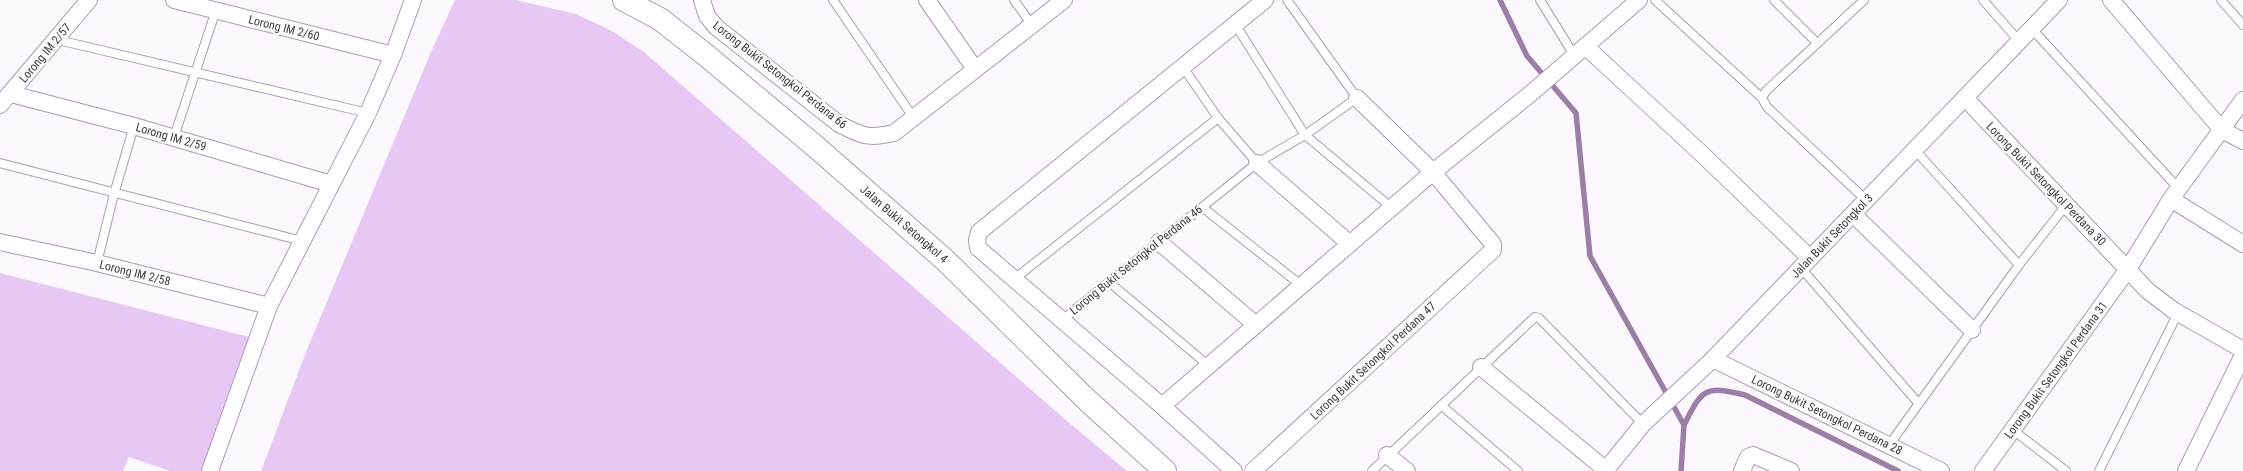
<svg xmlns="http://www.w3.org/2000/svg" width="2243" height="471" viewBox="0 0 2243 471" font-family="'Roboto Condensed',sans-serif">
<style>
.green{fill:#e7c8f5}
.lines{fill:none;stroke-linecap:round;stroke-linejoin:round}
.stream{stroke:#9b7fa6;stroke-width:5.5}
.lane-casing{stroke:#ab9bb3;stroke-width:10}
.street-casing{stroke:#ab9bb3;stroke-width:18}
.secondary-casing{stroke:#ab9bb3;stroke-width:24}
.lane{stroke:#fff;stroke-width:8}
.street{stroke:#fff;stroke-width:16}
.secondary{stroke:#fff;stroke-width:22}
.labels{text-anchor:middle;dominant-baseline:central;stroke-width:4;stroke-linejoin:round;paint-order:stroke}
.street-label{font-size:12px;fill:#413a44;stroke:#fff}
</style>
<rect width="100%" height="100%" fill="#fcf8fd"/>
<!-- green -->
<path class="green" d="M 455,0 L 516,0 L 576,14 L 610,30 L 644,52 L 1067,421 L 1127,471 L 261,471 L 306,352 L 431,52 Z
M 0,273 L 257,339 L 204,471 L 170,471 L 129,457 L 123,471 L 0,471 Z"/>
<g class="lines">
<!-- stream -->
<path class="stream" d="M 1500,0 L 1527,56 L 1576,113 L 1590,256 L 1684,425 L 1681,471
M 1684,425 C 1702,389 1705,385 1745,395 L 1898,471"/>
<defs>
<path id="lane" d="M 833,0 L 913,117
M 1014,0 L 1032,25
M 1540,0 L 1574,55
M 1655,0 L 1762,98 L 1767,107 L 1866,200
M 1774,0 L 1817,43
M 1983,0 L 2019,41
M 2221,0 L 2243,25
M 1235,24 L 1305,135 L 1392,208
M 2031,28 L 2179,189
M 58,40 L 368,113
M 1183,67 L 1218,118 L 1257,163
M 1762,98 L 1766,91 L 1864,0
M 174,137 L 216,10
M 1915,150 L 2019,265
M 0,163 L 302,241
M 1202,207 L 1302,286
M 97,263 L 114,194 L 134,126
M 1801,268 L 1919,404
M 1013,280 L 1218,118
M 1109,282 L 1209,366
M 1062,320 L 1257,163 L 1305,135 L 1357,98 L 1287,0
M 1441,405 L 1518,471
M 2013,430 L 2066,471
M 1889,445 L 2019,265 L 2066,205
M 1372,471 L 1535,317 L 1539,318 L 1643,424
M 2099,471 L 2178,313"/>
<path id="street" d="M 174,0 L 393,55
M 702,0 L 707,16 L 716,27 L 839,124 C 862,136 868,139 894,133 L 1064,0
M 927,0 L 975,69
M 2111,0 L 2222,130 L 2243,141
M 1585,46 L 1703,155 L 1810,258
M 11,94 L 134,126 L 331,184
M 1965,98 L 2148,291 L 2173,310 L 2243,350
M 0,105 L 89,0
M 1257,163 L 1350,244
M 2171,199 L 2243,244
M 1853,214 L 1972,330
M 0,242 L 97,263 L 269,306
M 1159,242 L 1256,325
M 1713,359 L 1941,471
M 1481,367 L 1606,470
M 1162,406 L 1433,172 L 1529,95 L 1639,0
M 1387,455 L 1407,471
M 210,471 L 269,306 L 368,113 L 393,55 L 413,0
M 1234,471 L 1162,406 L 978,248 L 977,240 L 979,232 L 1265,0
M 1253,471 L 1493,250 L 1493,244 L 1433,172 L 1357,98
M 1605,471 L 1643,424 L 1711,361 L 2059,0
M 1742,471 L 1748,457 L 1753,455 L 1791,471
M 1983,471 L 2128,269 L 2171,199 L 2243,100
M 2186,471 L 2243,355"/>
<path id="secondary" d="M 624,0 L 660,19 L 707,56 L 816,147 L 945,260 L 1088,401 L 1165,471"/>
</defs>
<!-- lane casing -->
<use href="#lane" class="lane-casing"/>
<!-- street casing -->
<use href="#street" class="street-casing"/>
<!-- secondary casing -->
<use href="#secondary" class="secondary-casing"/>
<!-- lane -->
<use href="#lane" class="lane"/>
<!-- street -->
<use href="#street" class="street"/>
<!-- secondary -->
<use href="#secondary" class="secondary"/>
</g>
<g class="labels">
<!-- street labels -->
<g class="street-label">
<text transform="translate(284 28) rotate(14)">Lorong IM 2/60</text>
<text transform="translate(45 53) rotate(-50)">Lorong IM 2/57</text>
<text transform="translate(780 75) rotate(38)">Lorong Bukit Setongkol Perdana 66</text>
<text transform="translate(171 137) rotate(16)">Lorong IM 2/59</text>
<text transform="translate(2046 184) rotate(46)">Lorong Bukit Setongkol Perdana 30</text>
<text transform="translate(904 224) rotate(41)">Jalan Bukit Setongkol 4</text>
<text transform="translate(1832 236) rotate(-46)">Jalan Bukit Setongkol 3</text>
<text transform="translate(1136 260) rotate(-39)">Lorong Bukit Setongkol Perdana 46</text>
<text transform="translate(135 273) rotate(14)">Lorong IM 2/58</text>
<text transform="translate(1373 361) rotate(-43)">Lorong Bukit Setongkol Perdana 47</text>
<text transform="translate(2056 370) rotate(-54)">Lorong Bukit Setongkol Perdana 31</text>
<text transform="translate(1827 415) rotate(26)">Lorong Bukit Setongkol Perdana 28</text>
</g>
</g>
</svg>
